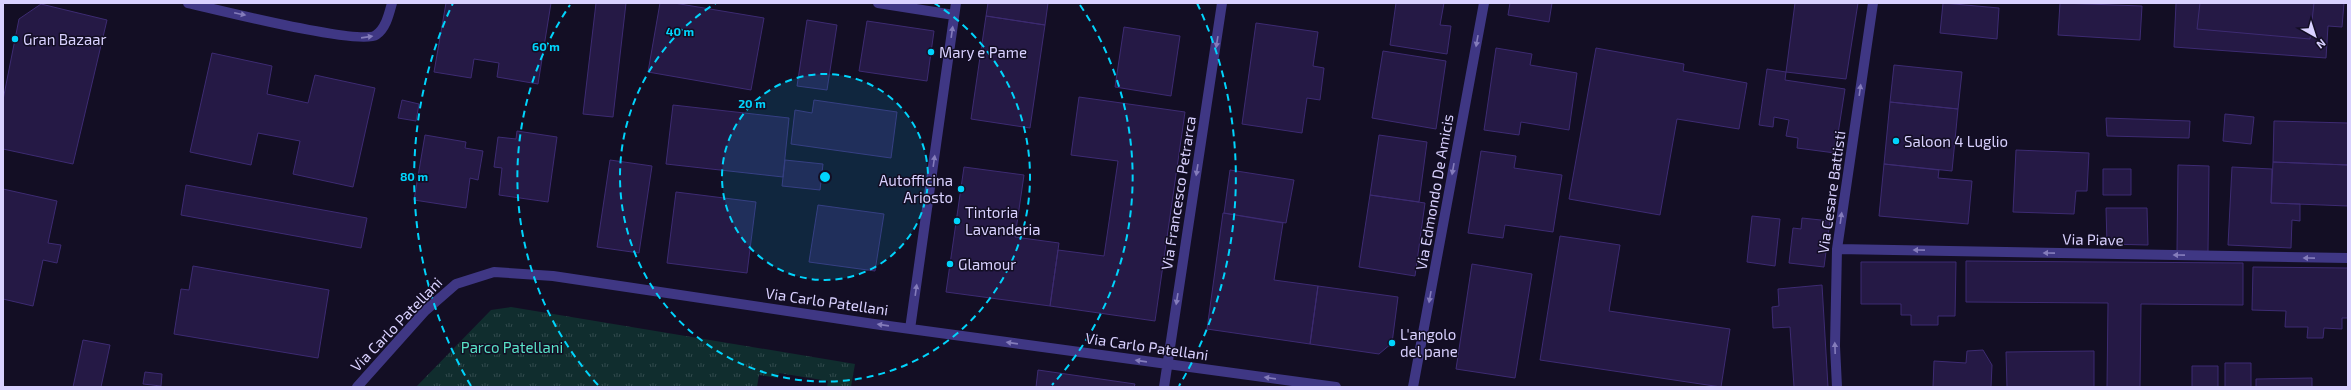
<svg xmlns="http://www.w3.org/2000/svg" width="2351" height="390" viewBox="0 0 2351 390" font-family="'Exo 2',sans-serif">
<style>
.grass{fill:url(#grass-tufts)}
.building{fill:#251945;stroke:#3d2b72}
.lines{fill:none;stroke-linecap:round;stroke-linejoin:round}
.minor{stroke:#3f3784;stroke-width:10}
.oneway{fill:#847cbb}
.ring{fill:none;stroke:#00d4fc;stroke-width:2;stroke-dasharray:7 5}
.poi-dot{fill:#00d4fc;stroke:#130e24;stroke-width:1.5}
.labels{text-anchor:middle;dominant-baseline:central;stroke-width:3;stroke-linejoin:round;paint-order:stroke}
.poi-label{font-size:15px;fill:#d9d1ff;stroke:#130e24;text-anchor:start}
.street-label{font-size:15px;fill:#d9d1ff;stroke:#130e24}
.park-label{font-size:15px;fill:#59e2c8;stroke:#130e24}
.centre{fill:#00d4fc;stroke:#130e24;stroke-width:2}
.ring-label{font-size:12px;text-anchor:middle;font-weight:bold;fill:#00d4fc;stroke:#130e24;stroke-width:3;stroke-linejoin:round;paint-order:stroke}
</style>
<defs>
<pattern id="grass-tufts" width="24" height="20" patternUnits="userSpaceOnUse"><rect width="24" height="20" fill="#102d2e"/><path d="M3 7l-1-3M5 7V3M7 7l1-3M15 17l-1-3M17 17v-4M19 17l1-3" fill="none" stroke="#324a4d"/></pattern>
</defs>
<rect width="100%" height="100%" fill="#130e24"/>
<!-- grass -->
<path class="grass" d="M 511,307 L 855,364 L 851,387 L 827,387 L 828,381 L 779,373 L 778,378 L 759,375 L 757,387 L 416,387 L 491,310 Z"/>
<!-- building -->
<path class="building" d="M 446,3 L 551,3 L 538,84 L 497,77 L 499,63 L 474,59 L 471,78 L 434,72 Z
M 596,3 L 626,3 L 613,117 L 583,114 Z
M 660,3 L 674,3 L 764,18 L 751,90 L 648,72 Z
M 988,3 L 1048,3 L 1045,25 L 986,16 Z
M 1396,3 L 1444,3 L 1440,25 L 1451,26 L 1447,54 L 1390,45 Z
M 1510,3 L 1552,3 L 1549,22 L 1508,15 Z
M 1795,3 L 1858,3 L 1846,79 L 1786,72 Z
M 1943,3 L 1999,8 L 1997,39 L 1940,33 Z
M 2060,3 L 2142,6 L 2140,40 L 2058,35 Z
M 2176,3 L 2344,3 L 2342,27 L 2328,26 L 2326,58 L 2174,47 Z
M 2200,3 L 2314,3 L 2310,39 L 2197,29 Z
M 41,4 L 107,20 L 73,164 L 3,149 L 3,100 L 19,19 Z
M 986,16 L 1045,25 L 1030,128 L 971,119 Z
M 807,20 L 837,25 L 827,90 L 797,86 Z
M 867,21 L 934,31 L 927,81 L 859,71 Z
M 1256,23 L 1318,32 L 1313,66 L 1324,68 L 1320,100 L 1307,98 L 1302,133 L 1242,124 Z
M 1124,27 L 1180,36 L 1171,96 L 1115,87 Z
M 1496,48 L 1532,54 L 1530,65 L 1577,73 L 1569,130 L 1521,122 L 1519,135 L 1484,130 Z
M 1596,48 L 1684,64 L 1683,71 L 1747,83 L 1739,129 L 1677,119 L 1660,215 L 1569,199 Z
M 1383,51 L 1446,61 L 1436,129 L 1372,118 Z
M 212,53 L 272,66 L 267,94 L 308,103 L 315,75 L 375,88 L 353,187 L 293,174 L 300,141 L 258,133 L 251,165 L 190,152 Z
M 1894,65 L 1962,72 L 1958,109 L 1890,102 Z
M 1767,69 L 1786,72 L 1785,80 L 1845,89 L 1835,153 L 1797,148 L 1798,138 L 1786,136 L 1789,120 L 1774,117 L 1773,127 L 1759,125 Z
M 1079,97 L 1185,112 L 1155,321 L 1050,306 L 1058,250 L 1104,256 L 1118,161 L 1071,155 Z
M 402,100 L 419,104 L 416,121 L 398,118 Z
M 814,100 L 897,112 L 891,158 L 791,144 L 795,110 L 812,113 Z
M 1890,102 L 1958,109 L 1952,171 L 1884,164 Z
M 673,105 L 789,118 L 783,177 L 666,164 Z
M 2225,114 L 2254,117 L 2251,144 L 2223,141 Z
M 2106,118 L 2190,121 L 2189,138 L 2107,136 Z
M 2274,121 L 2348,123 L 2348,165 L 2273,162 Z
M 517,131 L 557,137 L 548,202 L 499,195 L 502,168 L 494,167 L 498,137 L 516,139 Z
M 425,135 L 466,142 L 465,148 L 483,151 L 478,180 L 470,178 L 466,208 L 414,200 Z
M 1379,135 L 1427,142 L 1419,202 L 1370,195 Z
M 2016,150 L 2089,153 L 2087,191 L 2076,191 L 2074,214 L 2013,212 Z
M 1481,151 L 1516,156 L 1514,168 L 1562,175 L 1553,232 L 1505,225 L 1503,238 L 1468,233 Z
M 610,160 L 652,166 L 639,253 L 597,247 Z
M 785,160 L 823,164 L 820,190 L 782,186 Z
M 2273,162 L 2348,165 L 2348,206 L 2271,203 Z
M 1884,164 L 1939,170 L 1938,178 L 1972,181 L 1968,224 L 1879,216 Z
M 2178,165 L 2209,166 L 2208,252 L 2177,251 Z
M 964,167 L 1024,175 L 1015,237 L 1059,243 L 1050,306 L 946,292 Z
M 2232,167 L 2272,169 L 2271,203 L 2300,204 L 2300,221 L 2292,220 L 2291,248 L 2228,245 Z
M 2103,169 L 2131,169 L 2131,195 L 2103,195 Z
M 1230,170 L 1294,180 L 1286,223 L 1224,213 Z
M 186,185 L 367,218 L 361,248 L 181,215 Z
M 3,189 L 57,201 L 48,243 L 61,245 L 57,263 L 43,260 L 33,306 L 3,299 Z
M 676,192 L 756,202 L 747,273 L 667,263 Z
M 1370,195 L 1425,203 L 1415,276 L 1359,267 Z
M 818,205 L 884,214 L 875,271 L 809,262 Z
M 2106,208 L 2147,208 L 2148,245 L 2107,244 Z
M 1223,213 L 1283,223 L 1274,280 L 1318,286 L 1310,344 L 1207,329 Z
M 1752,216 L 1780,219 L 1775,266 L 1747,262 Z
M 1802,218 L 1830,221 L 1824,267 L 1789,263 L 1793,228 L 1801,229 Z
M 1560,236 L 1620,245 L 1609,311 L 1730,329 L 1721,387 L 1540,360 Z
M 1966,261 L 2243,263 L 2243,305 L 2141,304 L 2140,387 L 2107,387 L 2108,303 L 1966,302 Z
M 1861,262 L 1956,262 L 1955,316 L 1938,316 L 1938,325 L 1911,325 L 1911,315 L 1901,315 L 1901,304 L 1861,304 Z
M 1472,264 L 1532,274 L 1515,378 L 1456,369 Z
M 193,266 L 329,290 L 318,358 L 174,334 L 181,289 L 189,290 Z
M 2253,267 L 2348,268 L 2348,318 L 2342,318 L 2342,329 L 2324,328 L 2323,338 L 2307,338 L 2308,327 L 2285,327 L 2286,311 L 2252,310 Z
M 1822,285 L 1828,387 L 1794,387 L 1790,327 L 1773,328 L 1772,307 L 1779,306 L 1778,289 Z
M 1318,286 L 1398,297 L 1392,343 L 1379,354 L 1310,344 Z
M 83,340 L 110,345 L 101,387 L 73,387 Z
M 1983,350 L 1992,365 L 1991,387 L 1933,387 L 1934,361 L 1966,363 L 1967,351 Z
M 2094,351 L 2094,387 L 2007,387 L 2006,352 Z
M 2225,363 L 2251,363 L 2251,387 L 2225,387 Z
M 2192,366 L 2218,366 L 2218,387 L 2192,387 Z
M 1038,370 L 1135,384 L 1134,387 L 1036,387 Z
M 145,372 L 162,374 L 161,386 L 143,384 Z
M 2312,378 L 2312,387 L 2256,387 L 2256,379 Z"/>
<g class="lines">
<!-- minor -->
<path class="minor" d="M 188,3 C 215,9 360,46 376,35 C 386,28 389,14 392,3
M 878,3 L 954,15
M 1837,249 L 2348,258
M 910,329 L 956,3
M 357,387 L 425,311 L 456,284 L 494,272 L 553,276 L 874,324 L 1336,387
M 1164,387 L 1222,3
M 1413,387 L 1484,3
M 1837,387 L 1835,346 L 1837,249 L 1873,3"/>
</g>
<!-- one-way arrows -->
<defs><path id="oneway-solid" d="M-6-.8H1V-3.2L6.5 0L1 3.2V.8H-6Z"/></defs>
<g class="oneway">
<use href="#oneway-solid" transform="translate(240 14) rotate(12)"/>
<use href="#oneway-solid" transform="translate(952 32) rotate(-82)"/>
<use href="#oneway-solid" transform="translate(367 37) rotate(-8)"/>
<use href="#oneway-solid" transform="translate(1477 41) rotate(100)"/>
<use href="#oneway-solid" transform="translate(1217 42) rotate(99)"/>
<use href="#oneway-solid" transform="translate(1860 90) rotate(-82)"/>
<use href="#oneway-solid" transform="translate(934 161) rotate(-82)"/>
<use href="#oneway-solid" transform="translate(1453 169) rotate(100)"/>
<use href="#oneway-solid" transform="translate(1197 170) rotate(99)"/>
<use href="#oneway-solid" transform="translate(1841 218) rotate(-82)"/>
<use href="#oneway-solid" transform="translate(1919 250) rotate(-179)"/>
<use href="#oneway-solid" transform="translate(2049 253) rotate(-179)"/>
<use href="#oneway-solid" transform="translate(2179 255) rotate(-179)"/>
<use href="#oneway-solid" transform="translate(2309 258) rotate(-179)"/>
<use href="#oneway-solid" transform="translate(916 290) rotate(-82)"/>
<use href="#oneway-solid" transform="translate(1430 297) rotate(100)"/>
<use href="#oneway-solid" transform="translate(1177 299) rotate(99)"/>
<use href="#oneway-solid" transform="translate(883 325) rotate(-172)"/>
<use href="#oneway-solid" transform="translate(1012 343) rotate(-172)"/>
<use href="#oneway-solid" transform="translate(1835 348) rotate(-92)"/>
<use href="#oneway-solid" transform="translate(1141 361) rotate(-172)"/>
<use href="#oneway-solid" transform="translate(1270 378) rotate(-172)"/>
</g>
<!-- distance rings -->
<circle cx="825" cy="177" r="103" fill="#00d4fc" fill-opacity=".12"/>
<g class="ring">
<circle cx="825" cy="177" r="103"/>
<path d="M934 3A205 205 0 1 1 716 3"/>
<path d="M598 385A308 308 0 0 1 570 5M1080 5A308 308 0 0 1 1052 385"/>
<path d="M471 386A411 411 0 0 1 453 3M1197 3A411 411 0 0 1 1179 386"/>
</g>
<!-- markers -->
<g class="poi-dot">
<circle cx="15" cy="39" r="4"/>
<circle cx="931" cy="52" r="4"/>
<circle cx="1896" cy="141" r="4"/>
<circle cx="961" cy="189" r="4"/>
<circle cx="957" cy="221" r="4"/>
<circle cx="950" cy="264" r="4"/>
<circle cx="1392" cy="343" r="4"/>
</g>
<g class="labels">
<!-- poi labels -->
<g class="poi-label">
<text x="23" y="39">Gran Bazaar</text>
<text x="939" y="52">Mary e Pame</text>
<text x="1904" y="141">Saloon 4 Luglio</text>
<text x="953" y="180" text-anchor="end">Autofficina<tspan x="953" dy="17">Ariosto</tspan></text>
<text x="965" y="212">Tintoria<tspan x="965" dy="17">Lavanderia</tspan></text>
<text x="958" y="264">Glamour</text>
<text x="1400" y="334">L'angolo<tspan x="1400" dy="17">del pane</tspan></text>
</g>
<!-- street labels -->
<g class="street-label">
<text transform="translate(1434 192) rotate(-80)">Via Edmondo De Amicis</text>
<text transform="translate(1831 192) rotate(-82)">Via Cesare Battisti</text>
<text transform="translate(1178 193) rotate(-81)">Via Francesco Petrarca</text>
<text transform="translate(2093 239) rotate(1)">Via Piave</text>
<text transform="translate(827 301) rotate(8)">Via Carlo Patellani</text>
<text transform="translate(396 324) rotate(-46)">Via Carlo Patellani</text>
<text transform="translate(1147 346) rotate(8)">Via Carlo Patellani</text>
</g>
<!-- park labels -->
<g class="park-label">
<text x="512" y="347">Parco Patellani</text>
</g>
</g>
<circle cx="825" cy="177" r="6" class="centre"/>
<g class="ring-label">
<text x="680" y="36">40 m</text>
<text x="546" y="51">60 m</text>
<text x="752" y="108">20 m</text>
<text x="414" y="181">80 m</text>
</g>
<!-- border -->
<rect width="2351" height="390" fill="none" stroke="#d9d1ff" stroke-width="8"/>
<!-- north arrow -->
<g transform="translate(2315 36) rotate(141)" stroke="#130e24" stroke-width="3" paint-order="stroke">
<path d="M0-3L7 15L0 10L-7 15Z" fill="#d9d1ff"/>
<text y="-6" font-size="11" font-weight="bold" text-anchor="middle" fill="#d9d1ff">N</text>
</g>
</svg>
